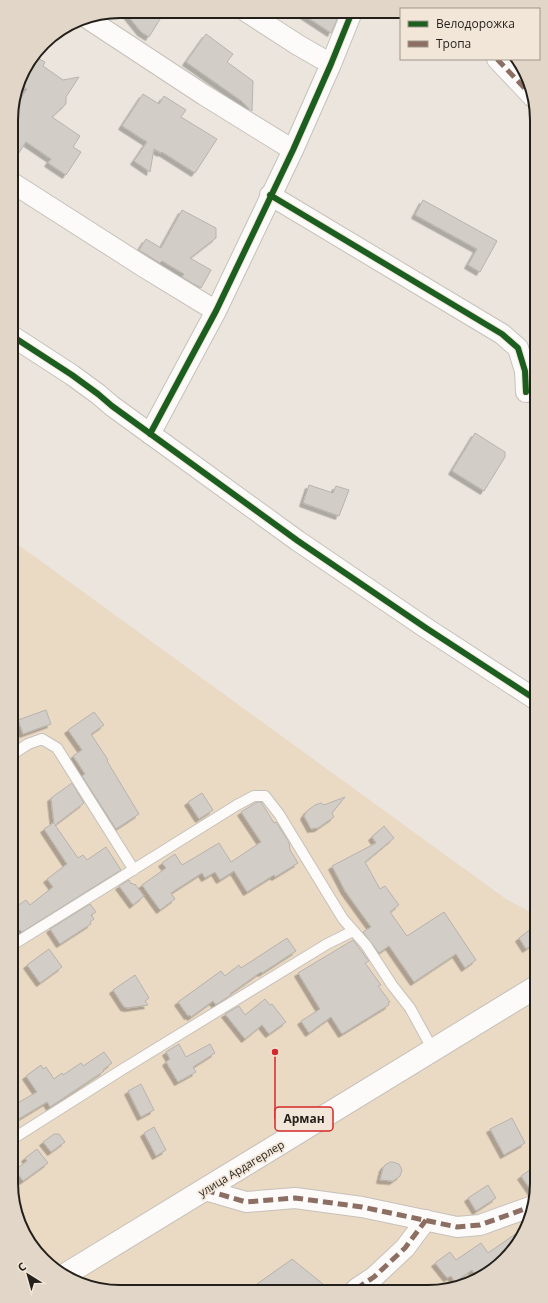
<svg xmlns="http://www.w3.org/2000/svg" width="548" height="1303" viewBox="0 0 548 1303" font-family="'Open Sans',sans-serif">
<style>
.green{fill:#ead9c3}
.building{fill:#d2cdc6;stroke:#b7b3ad;filter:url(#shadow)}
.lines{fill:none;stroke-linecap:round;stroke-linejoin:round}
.lane-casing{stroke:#c6c1ba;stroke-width:12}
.street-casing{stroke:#c6c1ba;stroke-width:22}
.primary-casing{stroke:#c6c1ba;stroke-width:24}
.lane{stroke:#fcfbfa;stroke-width:10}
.street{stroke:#fcfbfa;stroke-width:20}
.primary{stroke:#fcfbfa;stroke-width:22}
.quiet{stroke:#8d6e63;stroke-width:5;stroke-dasharray:10 5;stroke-linecap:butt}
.cycleway-casing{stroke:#f1e6d7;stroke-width:8}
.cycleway{stroke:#1b5e20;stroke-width:6}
.labels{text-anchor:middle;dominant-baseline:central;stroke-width:3.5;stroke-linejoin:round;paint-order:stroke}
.street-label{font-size:11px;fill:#231f1a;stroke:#f1e6d7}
.rim{fill:none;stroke:#231f1a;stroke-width:2}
.leader{fill:none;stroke:#d62828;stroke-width:1.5}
.callout-dot{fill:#d62828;stroke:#f1e6d7;stroke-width:1.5}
.callout{fill:#f1e6d7;stroke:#d62828;stroke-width:1.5}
.callout-label{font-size:12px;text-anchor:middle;font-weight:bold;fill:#231f1a}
</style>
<defs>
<filter id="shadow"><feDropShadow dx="-3.5" dy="3.5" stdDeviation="0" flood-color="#0004"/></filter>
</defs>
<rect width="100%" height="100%" fill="#ebe5dd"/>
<!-- green -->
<path class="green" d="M 13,541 L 506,899 L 536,915 L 537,1190 L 529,1224 L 510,1255 L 456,1288 L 99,1290 L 43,1260 L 15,1211 Z"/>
<!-- building -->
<path class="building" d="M 124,11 L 165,11 L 149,37 L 141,32 Z
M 299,12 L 336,12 L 333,17 L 337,20 L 331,33 Z
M 206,34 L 233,54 L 227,62 L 253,81 L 252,111 L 240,100 L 186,62 Z
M 34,56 L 45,62 L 43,66 L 63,80 L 79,77 L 66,97 L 66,104 L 52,117 L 80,136 L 73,147 L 81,152 L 66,175 L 48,163 L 51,159 L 26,142 L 11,165 L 11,113 L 27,89 L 19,85 L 22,72 Z
M 143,94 L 159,104 L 164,96 L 186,110 L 181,117 L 217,139 L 195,173 L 162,152 L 161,153 L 154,149 L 150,172 L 134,161 L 147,142 L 122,126 Z
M 423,200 L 497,241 L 480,272 L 468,265 L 477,249 L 415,215 Z
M 182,210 L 216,228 L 216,238 L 190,258 L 211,270 L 201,288 L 182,277 L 184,274 L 162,261 L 160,263 L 139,250 L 146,239 L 161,248 Z
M 475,433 L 505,452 L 505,457 L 484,491 L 452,471 Z
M 309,485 L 333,493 L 336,486 L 349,490 L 339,516 L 303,503 Z
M 46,710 L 51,724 L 23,734 L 18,720 Z
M 94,712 L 104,725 L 91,734 L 108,760 L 107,761 L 139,814 L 116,829 L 82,776 L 85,774 L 73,756 L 82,750 L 68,730 Z
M 72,783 L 84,803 L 55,825 L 78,858 L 83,855 L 87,860 L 106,847 L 121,870 L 22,932 L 20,930 L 14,934 L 14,908 L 26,900 L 30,905 L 53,887 L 47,879 L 67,864 L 44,829 L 53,823 L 54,824 L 51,798 Z
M 202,793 L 213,810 L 199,819 L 188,802 Z
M 345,797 L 332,813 L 334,817 L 318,828 L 311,829 L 304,816 L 307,811 L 315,805 L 321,803 L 324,805 Z
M 257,802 L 261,802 L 274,823 L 276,822 L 289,842 L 290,850 L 298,863 L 275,877 L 274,875 L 247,892 L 234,871 L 220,880 L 215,872 L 205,878 L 202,873 L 171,893 L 175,899 L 160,910 L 142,885 L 166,868 L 162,863 L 175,854 L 182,865 L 219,843 L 231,862 L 261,842 L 241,812 Z
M 384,826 L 394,838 L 365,862 L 380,889 L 385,886 L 399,905 L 390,912 L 407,936 L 444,912 L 476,960 L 465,968 L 456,954 L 414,982 L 389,946 L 379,953 L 363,932 L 371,927 L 345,891 L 332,866 L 376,843 L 372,837 Z
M 129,880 L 131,884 L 132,883 L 134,885 L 135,884 L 144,896 L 133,905 L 119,886 Z
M 90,904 L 96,912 L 91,915 L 94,919 L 90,922 L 91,924 L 60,944 L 50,929 Z
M 536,925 L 536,942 L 526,949 L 519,938 Z
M 287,938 L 296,951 L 262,973 L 261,972 L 230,994 L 231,995 L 217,1004 L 215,1004 L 213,1001 L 191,1017 L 190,1015 L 188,1016 L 178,1002 L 221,971 L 225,976 L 239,965 L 241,968 Z
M 353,940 L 369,961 L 365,963 L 381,985 L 378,986 L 390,1002 L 388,1003 L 389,1005 L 342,1034 L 331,1017 L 309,1033 L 301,1021 L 320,1009 L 298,973 Z
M 49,949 L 62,967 L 40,983 L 27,965 Z
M 135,975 L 149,998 L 145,1001 L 148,1005 L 128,1008 L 124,1007 L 113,990 Z
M 265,999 L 270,1005 L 272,1004 L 286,1022 L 269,1034 L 262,1025 L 245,1039 L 225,1014 L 239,1006 L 245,1015 Z
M 179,1044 L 186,1057 L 210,1044 L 215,1053 L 193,1067 L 196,1072 L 178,1082 L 166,1062 L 170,1059 L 166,1052 Z
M 104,1052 L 112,1063 L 103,1070 L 104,1071 L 50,1107 L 47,1102 L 14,1122 L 14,1105 L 37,1092 L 26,1076 L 41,1065 L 43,1069 L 46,1067 L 54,1079 L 62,1073 L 63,1075 L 81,1063 L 83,1066 Z
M 141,1084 L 154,1110 L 141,1117 L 128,1091 Z
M 512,1118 L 525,1143 L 504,1155 L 490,1129 Z
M 154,1127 L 166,1150 L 156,1156 L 144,1133 Z
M 54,1134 L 59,1134 L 65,1142 L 51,1152 L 43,1142 Z
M 37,1149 L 48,1163 L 23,1181 L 15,1170 L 27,1161 L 25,1158 Z
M 390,1162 L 393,1162 L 399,1164 L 402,1170 L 400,1176 L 393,1181 L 380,1180 L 383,1168 L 385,1165 Z
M 537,1165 L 537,1190 L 536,1195 L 534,1195 L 521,1176 Z
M 488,1185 L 496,1198 L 476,1211 L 468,1198 Z
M 527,1226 L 510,1255 L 476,1276 L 472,1270 L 455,1282 L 451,1276 L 447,1278 L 435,1263 L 450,1252 L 456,1260 L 481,1243 L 488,1253 Z
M 292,1259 L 329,1289 L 250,1289 L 288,1262 Z"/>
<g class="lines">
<defs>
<path id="lane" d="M 13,754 L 28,744 L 42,739 L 57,748 L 134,870
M 14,944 L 237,805 L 254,796 L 265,796 L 279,814 L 343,919 L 366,945 L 392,985 L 410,1008 L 433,1050
M 14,1138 L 123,1069 L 327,944 L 353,931"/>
<path id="street" d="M 247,12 L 298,45 L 331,64
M 87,18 L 204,95 L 293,150
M 497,59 L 533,97
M 11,182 L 144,267 L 216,311
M 270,195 L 502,334 L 518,348 L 525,371 L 526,392
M 12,336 L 72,375 L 98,394 L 112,406 L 298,541 L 426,628 L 535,699
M 150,434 L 216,311 L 293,150 L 331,64 L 352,12
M 205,1190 L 246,1202 L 295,1198 L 362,1207 L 457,1227 L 480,1225 L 533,1206
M 356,1289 L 374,1277 L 405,1248 L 426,1220"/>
<path id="primary" d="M 68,1273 L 536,987"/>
</defs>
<!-- lane casing -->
<use href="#lane" class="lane-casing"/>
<!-- street casing -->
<use href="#street" class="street-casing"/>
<!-- primary casing -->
<use href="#primary" class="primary-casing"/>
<!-- lane -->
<use href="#lane" class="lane"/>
<!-- street -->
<use href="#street" class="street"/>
<!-- primary -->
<use href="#primary" class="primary"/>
<!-- quiet -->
<path class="quiet" d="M 497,59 L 533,97
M 205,1190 L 246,1202 L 295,1198 L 362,1207 L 457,1227 L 480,1225 L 533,1206
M 356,1289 L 374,1277 L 405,1248 L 426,1220"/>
<defs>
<path id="cycleway" d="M 270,195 L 502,334 L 518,348 L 525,371 L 526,392
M 12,336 L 72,375 L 98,394 L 112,406 L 298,541 L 426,628 L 535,699
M 150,434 L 216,311 L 293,150 L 331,64 L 352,12"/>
</defs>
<!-- cycleway casing -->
<use href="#cycleway" class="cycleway-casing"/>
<!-- cycleway -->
<use href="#cycleway" class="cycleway"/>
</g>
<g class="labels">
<!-- street labels -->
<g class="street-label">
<text transform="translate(241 1168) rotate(-31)">улица Ардагерлер</text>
</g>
</g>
<!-- crop -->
<path d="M0 0H548V1303H0ZM120 18H428A102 102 0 0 1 530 120V1183A102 102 0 0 1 428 1285H120A102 102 0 0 1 18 1183V120A102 102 0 0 1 120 18Z" fill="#e1d6c8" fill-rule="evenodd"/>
<path class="rim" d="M120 18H428A102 102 0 0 1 530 120V1183A102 102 0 0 1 428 1285H120A102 102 0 0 1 18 1183V120A102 102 0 0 1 120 18Z"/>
<!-- callouts -->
<path class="leader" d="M275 1052L275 1119"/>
<circle class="callout-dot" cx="275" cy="1052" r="4"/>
<rect class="callout" x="275" y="1107" width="58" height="24" rx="4"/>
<g class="callout-label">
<text x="304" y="1123">Арман</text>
</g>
<!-- legend -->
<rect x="400" y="8" width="140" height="52" fill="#f1e6d7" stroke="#9f968b"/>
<rect x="408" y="21" width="20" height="6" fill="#1b5e20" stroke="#9f968b"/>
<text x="436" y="28" font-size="12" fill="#231f1a">Велодорожка</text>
<rect x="408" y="41" width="20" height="6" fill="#8d6e63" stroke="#9f968b"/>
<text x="436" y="48" font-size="12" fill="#231f1a">Тропа</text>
<!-- north arrow -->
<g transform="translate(28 1275) rotate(323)" stroke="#f1e6d7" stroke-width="3" paint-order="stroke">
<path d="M0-3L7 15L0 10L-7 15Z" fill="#231f1a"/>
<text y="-6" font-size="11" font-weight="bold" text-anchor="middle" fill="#231f1a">С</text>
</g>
</svg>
